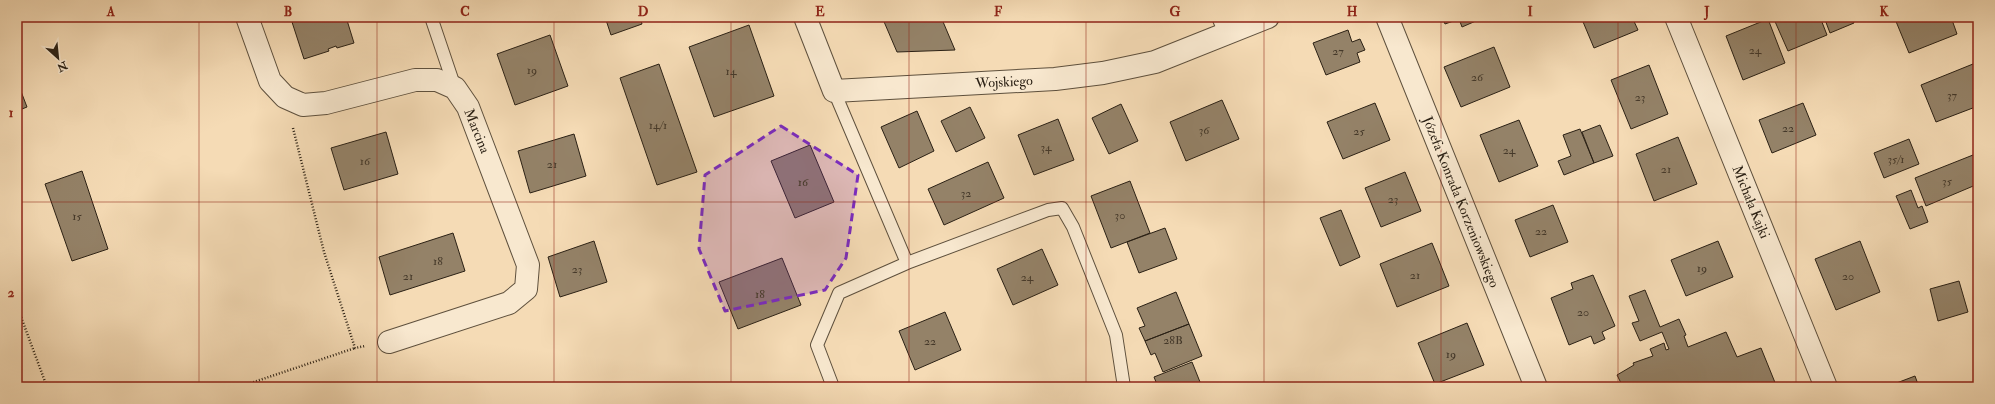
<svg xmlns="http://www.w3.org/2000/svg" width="1995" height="404" viewBox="0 0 1995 404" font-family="'IM FELL Double Pica',serif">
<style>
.building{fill:#948268;stroke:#2b2115}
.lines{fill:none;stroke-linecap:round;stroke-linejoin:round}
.lane-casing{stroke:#5e503d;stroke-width:14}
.street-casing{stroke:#5e503d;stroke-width:24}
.path{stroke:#2b2115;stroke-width:2.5;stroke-dasharray:1 2;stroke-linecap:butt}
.lane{stroke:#f8e8cf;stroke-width:12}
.street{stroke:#f8e8cf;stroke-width:22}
.marked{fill:#7b2cbf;fill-opacity:0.2;stroke:#7b2cbf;stroke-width:3;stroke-dasharray:8 5;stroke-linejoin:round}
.grid{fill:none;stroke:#8f2418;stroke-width:1;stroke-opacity:0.55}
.labels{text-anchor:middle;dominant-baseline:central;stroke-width:3.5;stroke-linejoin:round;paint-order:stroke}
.number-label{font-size:12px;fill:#45392a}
.street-label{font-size:14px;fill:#2b2115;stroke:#f8e8cf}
.neatline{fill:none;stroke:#8f2418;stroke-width:1.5}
.grid-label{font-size:13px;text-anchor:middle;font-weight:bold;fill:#8f2418}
</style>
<rect width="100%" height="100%" fill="#f5dbb5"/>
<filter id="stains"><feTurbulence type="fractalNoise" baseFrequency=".005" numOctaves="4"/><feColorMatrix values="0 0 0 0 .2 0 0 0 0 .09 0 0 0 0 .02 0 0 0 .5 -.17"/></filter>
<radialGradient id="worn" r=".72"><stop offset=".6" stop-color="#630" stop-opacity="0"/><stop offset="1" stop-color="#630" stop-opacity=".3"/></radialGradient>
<!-- building -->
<path class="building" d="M 306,17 L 346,17 L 354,43 L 337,48 L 336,46 L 328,49 L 329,51 L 304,59 L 292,22 Z
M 605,17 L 640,17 L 642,24 L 611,35 Z
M 882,17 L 941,17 L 955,50 L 897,52 Z
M 1442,17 L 1485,17 L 1462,27 L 1459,19 L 1445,24 Z
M 1581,17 L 1632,17 L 1638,30 L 1594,48 Z
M 1773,17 L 1820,17 L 1827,35 L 1788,51 Z
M 1824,17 L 1852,17 L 1854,23 L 1830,33 Z
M 1899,17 L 1951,17 L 1957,34 L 1909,53 L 1895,19 Z
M 1768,19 L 1785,63 L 1743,80 L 1726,36 Z
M 749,25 L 774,96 L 714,117 L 689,47 Z
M 1348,30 L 1352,42 L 1360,39 L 1365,50 L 1357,53 L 1360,62 L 1326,75 L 1313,43 Z
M 550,35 L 568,86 L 515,105 L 497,54 Z
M 1494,47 L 1510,87 L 1461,107 L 1444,67 Z
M 659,64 L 697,172 L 657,185 L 620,78 Z
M 1973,64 L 1978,75 L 1978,106 L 1936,122 L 1921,85 Z
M 1649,65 L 1668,114 L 1631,129 L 1611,80 Z
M 17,81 L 27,107 L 17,111 Z
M 1222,100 L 1239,139 L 1186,161 L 1170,122 Z
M 1375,103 L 1390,140 L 1343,159 L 1327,122 Z
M 1803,103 L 1816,135 L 1772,153 L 1759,120 Z
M 1121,104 L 1138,141 L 1109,154 L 1092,118 Z
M 970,107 L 985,138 L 956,152 L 941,121 Z
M 917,111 L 934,151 L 899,168 L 881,127 Z
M 1058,119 L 1074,160 L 1034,175 L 1018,135 Z
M 1519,120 L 1538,166 L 1499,182 L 1480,135 Z
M 1600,125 L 1613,156 L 1594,163 L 1582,132 Z
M 1580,129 L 1594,163 L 1564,175 L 1558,161 L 1571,156 L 1563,135 Z
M 386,132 L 398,174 L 344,190 L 331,148 Z
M 574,134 L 586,176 L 530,193 L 518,151 Z
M 1678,137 L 1697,184 L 1654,201 L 1636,154 Z
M 1909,139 L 1919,164 L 1884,178 L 1874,153 Z
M 810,145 L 834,202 L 795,218 L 771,161 Z
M 1973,155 L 1978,167 L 1978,184 L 1926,206 L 1915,178 Z
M 988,162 L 1004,198 L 944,225 L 928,189 Z
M 82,171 L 108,249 L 72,261 L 45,184 Z
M 1405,172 L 1421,211 L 1381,227 L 1365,188 Z
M 1130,181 L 1150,233 L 1111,248 L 1091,196 Z
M 1911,190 L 1918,208 L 1922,206 L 1928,222 L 1910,229 L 1896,196 Z
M 1553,205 L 1568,242 L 1530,257 L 1515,220 Z
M 1341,210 L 1360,257 L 1340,266 L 1320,218 Z
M 1165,228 L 1177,259 L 1139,273 L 1127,242 Z
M 453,233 L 465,271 L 390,295 L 379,257 Z
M 594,241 L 607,282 L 560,297 L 548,257 Z
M 1718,241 L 1733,277 L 1686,296 L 1671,260 Z
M 1860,241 L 1880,292 L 1836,310 L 1815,259 Z
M 1432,243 L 1449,286 L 1397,307 L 1380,264 Z
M 1042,249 L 1058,285 L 1013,305 L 997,269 Z
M 782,258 L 801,305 L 738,329 L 719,282 Z
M 1593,275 L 1615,326 L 1602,332 L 1605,339 L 1594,344 L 1591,336 L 1569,345 L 1551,298 L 1573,289 L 1571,283 Z
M 1959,281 L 1968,312 L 1938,321 L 1930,289 Z
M 1645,290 L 1660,327 L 1679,319 L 1686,335 L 1684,336 L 1688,347 L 1726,332 L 1737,357 L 1761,348 L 1776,385 L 1771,387 L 1618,387 L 1622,385 L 1617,375 L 1634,365 L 1633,363 L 1653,356 L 1650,349 L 1664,343 L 1666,350 L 1669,349 L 1662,332 L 1640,341 L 1632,323 L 1639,321 L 1629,296 Z
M 1176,292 L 1189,324 L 1145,341 L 1139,328 L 1145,326 L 1137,308 Z
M 945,312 L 961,350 L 915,370 L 899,331 Z
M 1467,323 L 1484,365 L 1435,384 L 1418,343 Z
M 1189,324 L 1202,356 L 1163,372 L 1155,353 L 1151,355 L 1145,341 Z
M 1192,362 L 1202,387 L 1158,387 L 1154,377 Z
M 1915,376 L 1919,387 L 1886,387 Z"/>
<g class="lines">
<defs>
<path id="lane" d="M 431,17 L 455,88
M 1218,17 L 1225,34
M 907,263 L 1048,210 L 1062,208 L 1073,227 L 1116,335 L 1124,387
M 833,387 L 817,345 L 839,293 L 907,263 L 834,91"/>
<path id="street" d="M 247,17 L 270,81 L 285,97 L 303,105 L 326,103 L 415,80 L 437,80 L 455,88 L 468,107 L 528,265 L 526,289 L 509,303 L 389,342
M 805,17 L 834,91 L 1055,79 L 1103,73 L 1155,62 L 1268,17
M 1387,17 L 1536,387
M 1676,17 L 1826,387"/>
</defs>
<!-- lane casing -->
<use href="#lane" class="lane-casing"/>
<!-- street casing -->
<use href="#street" class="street-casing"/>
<!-- path -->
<path class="path" d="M 293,128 L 324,252 L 355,348 L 365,346
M 17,306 L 47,387
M 239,387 L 355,348"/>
<!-- lane -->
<use href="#lane" class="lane"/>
<!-- street -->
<use href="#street" class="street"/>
</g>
<!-- marked area -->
<path class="marked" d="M 781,126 L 858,175 L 846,258 L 825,290 L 725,311 L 699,249 L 705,175 Z"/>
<!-- grid -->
<path class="grid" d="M 199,17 L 199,387M 377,17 L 377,387M 554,17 L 554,387M 731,17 L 731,387M 909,17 L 909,387M 1086,17 L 1086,387M 1264,17 L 1264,387M 1441,17 L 1441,387M 1618,17 L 1618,387M 1796,17 L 1796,387M 17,202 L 1978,202"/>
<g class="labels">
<!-- number labels -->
<g class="number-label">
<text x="1755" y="50">24</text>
<text x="1338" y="51">27</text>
<text x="532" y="70">19</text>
<text x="731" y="71">14</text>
<text x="1477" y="77">26</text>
<text x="1952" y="95">37</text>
<text x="1640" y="97">23</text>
<text x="658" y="125">14/1</text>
<text x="1788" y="128">22</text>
<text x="1204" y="130">36</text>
<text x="1359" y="131">25</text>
<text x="1046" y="147">34</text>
<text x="1509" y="150">24</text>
<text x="1896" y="159">35/1</text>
<text x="365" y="161">16</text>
<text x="552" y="164">21</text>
<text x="1666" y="169">21</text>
<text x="1947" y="181">35</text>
<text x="803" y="182">16</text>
<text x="966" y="193">32</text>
<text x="1393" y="199">23</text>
<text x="1120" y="215">30</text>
<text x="77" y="216">15</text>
<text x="1541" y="231">22</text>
<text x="438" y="261">18</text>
<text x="1702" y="268">19</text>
<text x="577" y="269">23</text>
<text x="1415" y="275">21</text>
<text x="408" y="276">21</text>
<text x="1848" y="276">20</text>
<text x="1027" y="277">24</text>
<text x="760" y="294">18</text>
<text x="1583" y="312">20</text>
<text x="1173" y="340">28B</text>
<text x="930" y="341">22</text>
<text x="1451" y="354">19</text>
</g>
<!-- street labels -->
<g class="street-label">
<text transform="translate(1004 82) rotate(-3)">Wojskiego</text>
<text transform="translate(477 131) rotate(68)">Marcina</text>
<text transform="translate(1461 202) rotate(68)">Józefa Konrada Korzeniowskiego</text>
<text transform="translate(1751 202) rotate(68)">Michała Kajki</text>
</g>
</g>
<!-- margin -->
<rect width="1995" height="404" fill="none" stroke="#f5dbb5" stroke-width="44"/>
<!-- north arrow -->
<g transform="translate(58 58) rotate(153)" stroke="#f8e8cf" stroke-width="3" paint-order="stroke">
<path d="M0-3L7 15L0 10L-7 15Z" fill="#2b2115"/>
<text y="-6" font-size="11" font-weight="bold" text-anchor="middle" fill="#2b2115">N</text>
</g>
<rect x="22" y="22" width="1951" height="360" class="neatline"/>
<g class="grid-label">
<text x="111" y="16">A</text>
<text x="288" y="16">B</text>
<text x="465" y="16">C</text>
<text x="643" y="16">D</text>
<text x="820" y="16">E</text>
<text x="998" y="16">F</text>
<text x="1175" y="16">G</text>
<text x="1352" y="16">H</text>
<text x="1530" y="16">I</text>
<text x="1707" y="16">J</text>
<text x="1884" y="16">K</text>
<text x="11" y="117">1</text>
<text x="11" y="297">2</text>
</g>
<rect width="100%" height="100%" filter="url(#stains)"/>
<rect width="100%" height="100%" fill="url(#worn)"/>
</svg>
